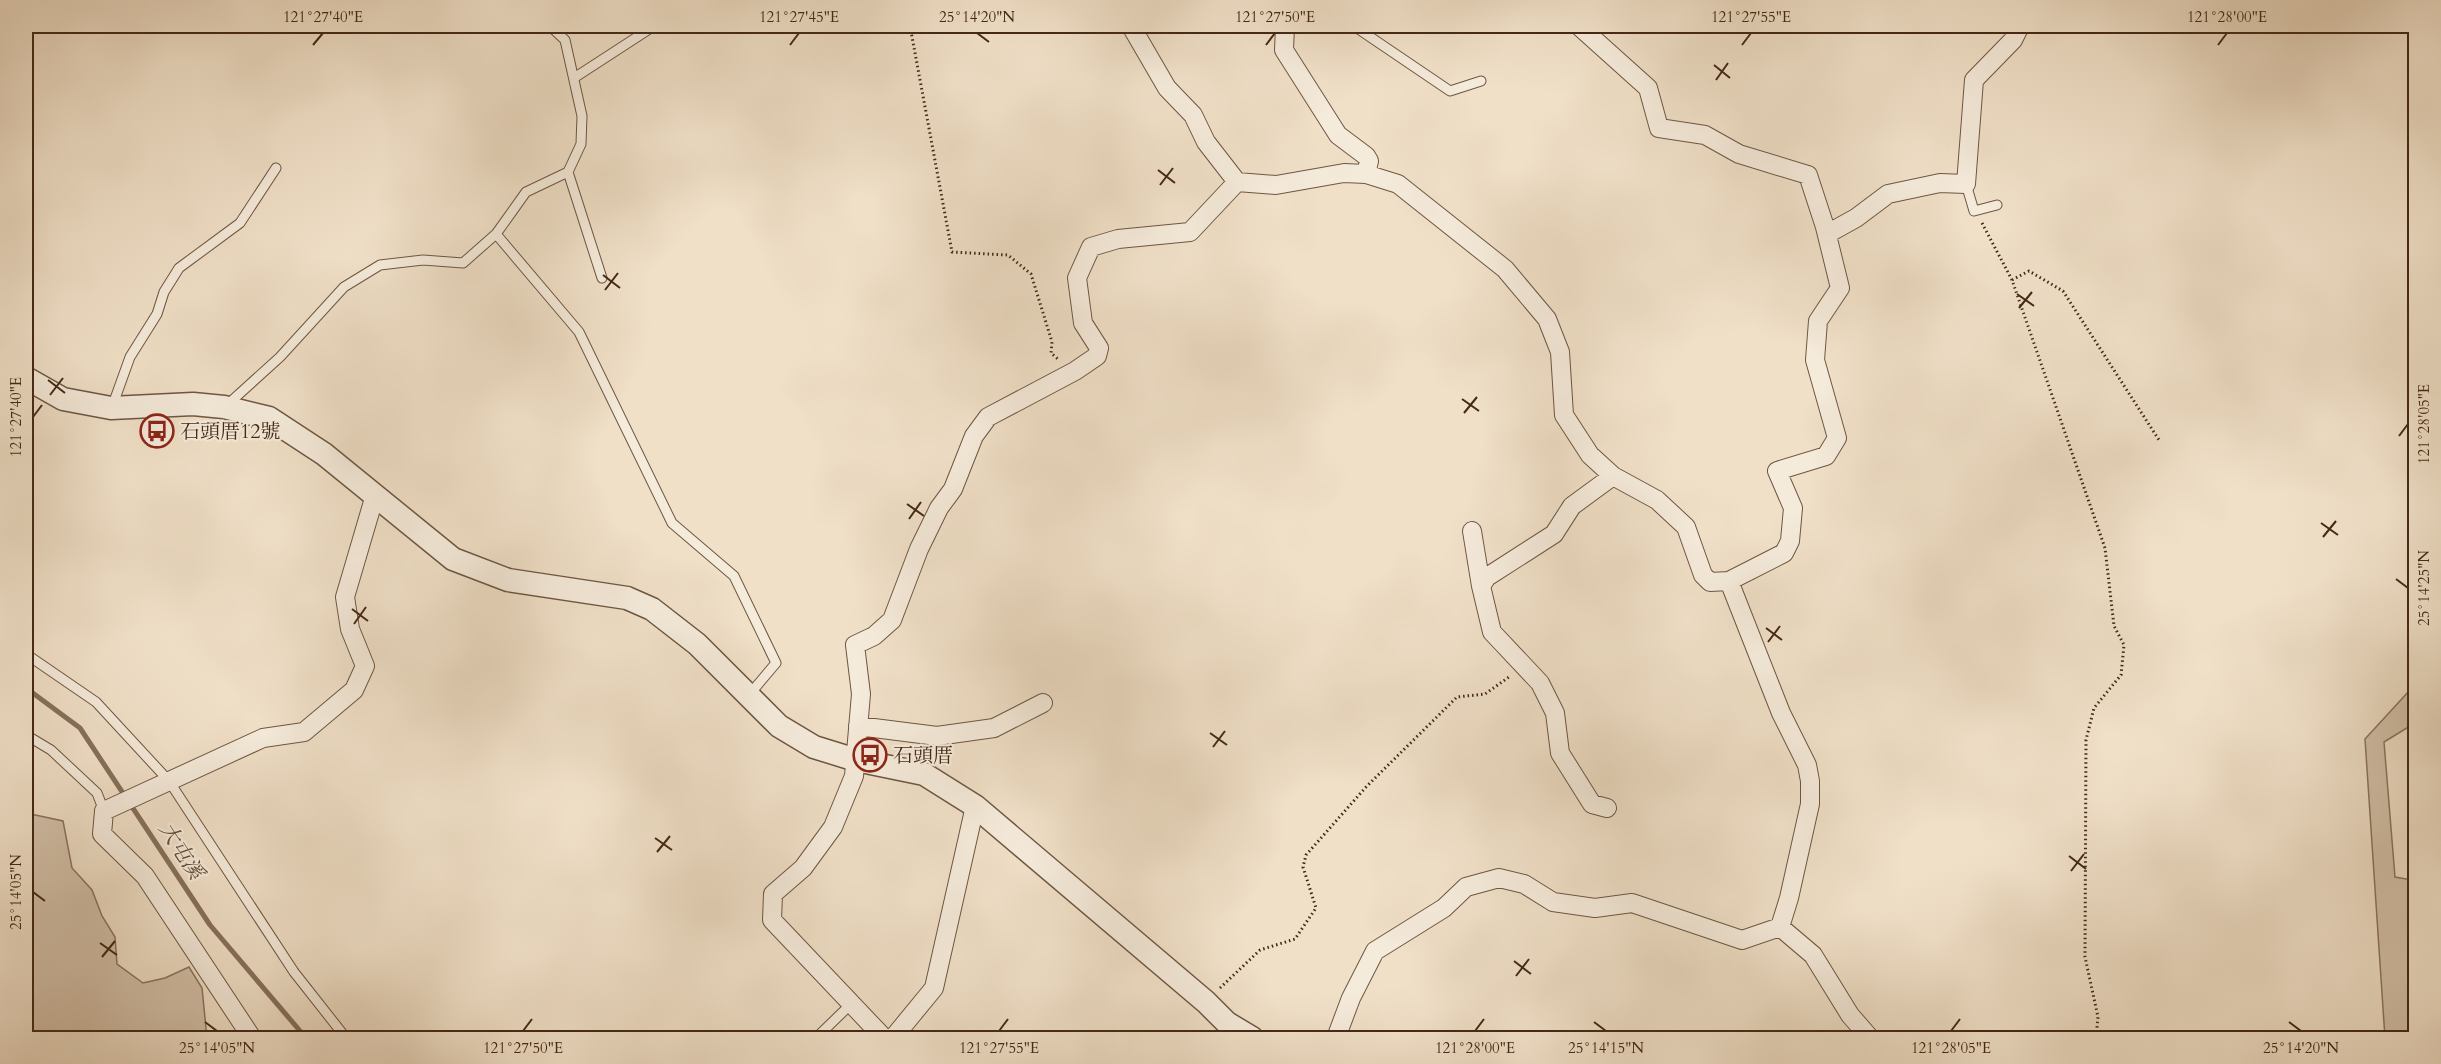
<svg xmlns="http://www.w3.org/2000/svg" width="2441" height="1064" viewBox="0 0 2441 1064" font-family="Cardo,'Noto Serif TC',serif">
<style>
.green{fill:#d3c1aa;stroke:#8b7460;stroke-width:1.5}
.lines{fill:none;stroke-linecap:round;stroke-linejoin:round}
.stream{stroke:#87715c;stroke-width:5}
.service-casing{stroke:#6e5642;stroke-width:11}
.minor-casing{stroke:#6e5642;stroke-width:20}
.tertiary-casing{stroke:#6e5642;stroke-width:25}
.path{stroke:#432816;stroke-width:3;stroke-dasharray:1.5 3;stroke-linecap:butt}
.service{stroke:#f5ebdb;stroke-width:9}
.minor{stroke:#f5ebdb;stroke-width:18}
.tertiary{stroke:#f5ebdb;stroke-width:22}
.ticks{fill:none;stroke:#432816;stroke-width:2}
.labels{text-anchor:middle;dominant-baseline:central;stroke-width:4.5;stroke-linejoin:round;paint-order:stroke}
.poi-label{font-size:20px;fill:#432816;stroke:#f5ebdb;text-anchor:start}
.water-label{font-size:21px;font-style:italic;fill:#654c39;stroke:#f5ebdb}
.neatline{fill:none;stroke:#432816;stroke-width:2}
.ticks-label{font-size:15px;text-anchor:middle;fill:#432816}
</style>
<rect width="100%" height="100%" fill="#f0e0c8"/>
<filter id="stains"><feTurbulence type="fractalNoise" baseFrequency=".00333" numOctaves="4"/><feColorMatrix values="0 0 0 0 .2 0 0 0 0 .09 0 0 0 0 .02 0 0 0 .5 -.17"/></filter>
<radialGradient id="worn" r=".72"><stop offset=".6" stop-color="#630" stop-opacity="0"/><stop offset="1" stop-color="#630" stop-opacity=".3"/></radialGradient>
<!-- green -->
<path class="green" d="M 2415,674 L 2415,723 L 2384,742 L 2395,877 L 2412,880 L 2415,873 L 2415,1038 L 2385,1038 L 2365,739 L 2409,691 Z
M 26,813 L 63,821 L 72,868 L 92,890 L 102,916 L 115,937 L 117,964 L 143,983 L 165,978 L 189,967 L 202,988 L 207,1038 L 26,1038 Z"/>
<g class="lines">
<!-- stream -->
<path class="stream" d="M 26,688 L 80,728 L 210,925 L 306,1038"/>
<defs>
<path id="service" d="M 1354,26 L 1450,91 L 1481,81
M 574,78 L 654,26
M 568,172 L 602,278
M 1966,184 L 1974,211 L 1997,205
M 496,234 L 579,332 L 672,523 L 734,576 L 776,663 L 749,695
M 227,405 L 280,357 L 344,287 L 380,265 L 423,260 L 463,263 L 496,234 L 526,192 L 568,172 L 581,144 L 582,116 L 565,40 L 550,26
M 112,407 L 130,357 L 157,314 L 164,292 L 179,268 L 240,223 L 276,168
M 26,654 L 96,702 L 169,781 L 294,972 L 346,1038
M 26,735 L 51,750 L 97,793 L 104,811
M 816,1038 L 851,1004"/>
<path id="minor" d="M 1131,26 L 1167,88 L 1193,115 L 1206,142 L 1237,182 L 1276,185 L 1344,173 L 1366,174 L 1398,184 L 1505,269 L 1547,319 L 1560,352 L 1564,415 L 1590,455 L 1613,476 L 1657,500 L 1686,527 L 1703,575 L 1710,582 L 1729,581 L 1781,713 L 1807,765 L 1810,781 L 1810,804 L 1789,898 L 1780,927
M 1285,26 L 1284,50 L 1338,135 L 1366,156 L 1369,161 L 1366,174
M 1579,26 L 1648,88 L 1659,128 L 1705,135 L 1739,154 L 1808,175 L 1825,227 L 1840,288 L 1818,321 L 1815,360 L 1837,438 L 1826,456 L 1777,471 L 1793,508 L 1790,541 L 1784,553 L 1729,581
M 1827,234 L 1856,218 L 1888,194 L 1940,183 L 1966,184 L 1974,80 L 2013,40 L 2020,26
M 1472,531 L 1481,586
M 858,726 L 937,736 L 994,728 L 1043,703
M 1607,808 L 1592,804 L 1560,753 L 1555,713 L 1540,683 L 1492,632 L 1481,586 L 1487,577 L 1554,534 L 1572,506 L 1613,476
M 252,1038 L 145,876 L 102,834 L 104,811 L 263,738 L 304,732 L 354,690 L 365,666 L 350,629 L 345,597 L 375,495
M 884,1038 L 772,920 L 773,894 L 803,868 L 833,827 L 854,776 L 861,694 L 855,645 L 874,636 L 892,620 L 919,549 L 939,508 L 953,489 L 974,436 L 988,417 L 1075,371 L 1097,356 L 1099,348 L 1083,323 L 1077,278 L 1091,247 L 1118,239 L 1190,232 L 1237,182
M 893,1038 L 934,988 L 975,806
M 1336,1038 L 1351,998 L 1375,951 L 1444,908 L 1466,887 L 1499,878 L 1524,884 L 1553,902 L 1595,908 L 1632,903 L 1742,940 L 1780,927 L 1813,955 L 1850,1015 L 1870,1038"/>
<path id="tertiary" d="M 26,378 L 63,399 L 111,408 L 193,404 L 224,407 L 269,418 L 324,454 L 453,559 L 508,580 L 627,598 L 652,609 L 697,644 L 779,726 L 814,747 L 856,760 L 924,774 L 975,806 L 1206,1002 L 1227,1023 L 1252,1038"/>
</defs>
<!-- service casing -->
<use href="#service" class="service-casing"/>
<!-- minor casing -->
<use href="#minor" class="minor-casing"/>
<!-- tertiary casing -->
<use href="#tertiary" class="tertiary-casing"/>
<!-- path -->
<path class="path" d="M 910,26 L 952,252 L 1008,255 L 1031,274 L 1052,342 L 1051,353 L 1058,359
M 1982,223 L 2012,280 L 2105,548 L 2114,626 L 2124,645 L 2121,675 L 2094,708 L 2086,740 L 2085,957 L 2098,1017 L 2096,1038
M 2012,280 L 2029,271 L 2063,291 L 2159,440
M 1220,988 L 1260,950 L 1295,939 L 1316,908 L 1303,867 L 1306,855 L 1366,787 L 1457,697 L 1485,694 L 1509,677"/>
<!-- service -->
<use href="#service" class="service"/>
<!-- minor -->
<use href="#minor" class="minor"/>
<!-- tertiary -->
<use href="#tertiary" class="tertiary"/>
</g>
<!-- ticks -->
<path class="ticks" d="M 977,33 L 989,42M 313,45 L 323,33M 790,45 L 799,33M 1266,45 L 1275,33M 1742,45 L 1751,33M 2218,45 L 2227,33M 1714,65 L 1730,78M 1716,80 L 1728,63M 1158,170 L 1175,183M 1160,185 L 1173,168M 603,275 L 620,288M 605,290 L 618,273M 2017,294 L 2034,306M 2019,308 L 2032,292M 48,380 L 65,393M 50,395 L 63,378M 1462,399 L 1479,411M 1464,413 L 1477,397M 33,417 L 42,405M 2399,436 L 2408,424M 907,504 L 924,516M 909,519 L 921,502M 2321,523 L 2338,535M 2323,537 L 2336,521M 2396,579 L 2408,588M 352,609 L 368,621M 354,624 L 366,607M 1766,628 L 1782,640M 1768,642 L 1780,626M 1210,733 L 1227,745M 1213,747 L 1225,731M 655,838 L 672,850M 657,852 L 670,836M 2069,856 L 2086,869M 2071,871 L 2084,854M 33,892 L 45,901M 100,943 L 117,955M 102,957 L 115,941M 1514,961 L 1531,974M 1516,976 L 1529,959M 205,1022 L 217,1031M 1594,1022 L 1606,1031M 2289,1022 L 2301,1031M 523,1031 L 532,1019M 999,1031 L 1008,1019M 1475,1031 L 1484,1019M 1951,1031 L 1960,1019"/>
<!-- icons -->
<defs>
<symbol id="bus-ring" viewBox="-11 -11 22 22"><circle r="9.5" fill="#f5ebdb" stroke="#8f2418" stroke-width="1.5"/><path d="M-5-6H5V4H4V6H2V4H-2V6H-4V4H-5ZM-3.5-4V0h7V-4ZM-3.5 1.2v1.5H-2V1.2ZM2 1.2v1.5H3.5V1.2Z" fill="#8f2418"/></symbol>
</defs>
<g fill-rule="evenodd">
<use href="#bus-ring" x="138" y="412" width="38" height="38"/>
<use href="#bus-ring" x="851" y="736" width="38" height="38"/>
</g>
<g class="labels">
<!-- poi labels -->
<g class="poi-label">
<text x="180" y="431">石頭厝12號</text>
<text x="893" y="755">石頭厝</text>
</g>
<!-- water labels -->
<g class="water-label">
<text transform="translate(181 851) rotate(57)">大屯溪</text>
</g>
</g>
<!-- margin -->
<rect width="2441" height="1064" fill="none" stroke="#f0e0c8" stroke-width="66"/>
<rect x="33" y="33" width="2375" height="998" class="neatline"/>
<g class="ticks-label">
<text x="323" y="22">121°27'40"E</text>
<text x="799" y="22">121°27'45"E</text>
<text x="977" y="22">25°14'20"N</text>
<text x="1275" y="22">121°27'50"E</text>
<text x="1751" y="22">121°27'55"E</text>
<text x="2227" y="22">121°28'00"E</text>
<text transform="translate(16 417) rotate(-90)" y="5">121°27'40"E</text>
<text transform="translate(2424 424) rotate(-90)" y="5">121°28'05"E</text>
<text transform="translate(2424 588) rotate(-90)" y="5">25°14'25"N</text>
<text transform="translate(16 892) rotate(-90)" y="5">25°14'05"N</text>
<text x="217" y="1053">25°14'05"N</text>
<text x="523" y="1053">121°27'50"E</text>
<text x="999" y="1053">121°27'55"E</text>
<text x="1475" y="1053">121°28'00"E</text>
<text x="1606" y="1053">25°14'15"N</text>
<text x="1951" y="1053">121°28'05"E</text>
<text x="2301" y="1053">25°14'20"N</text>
</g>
<rect width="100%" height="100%" filter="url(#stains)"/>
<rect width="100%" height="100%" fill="url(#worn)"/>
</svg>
